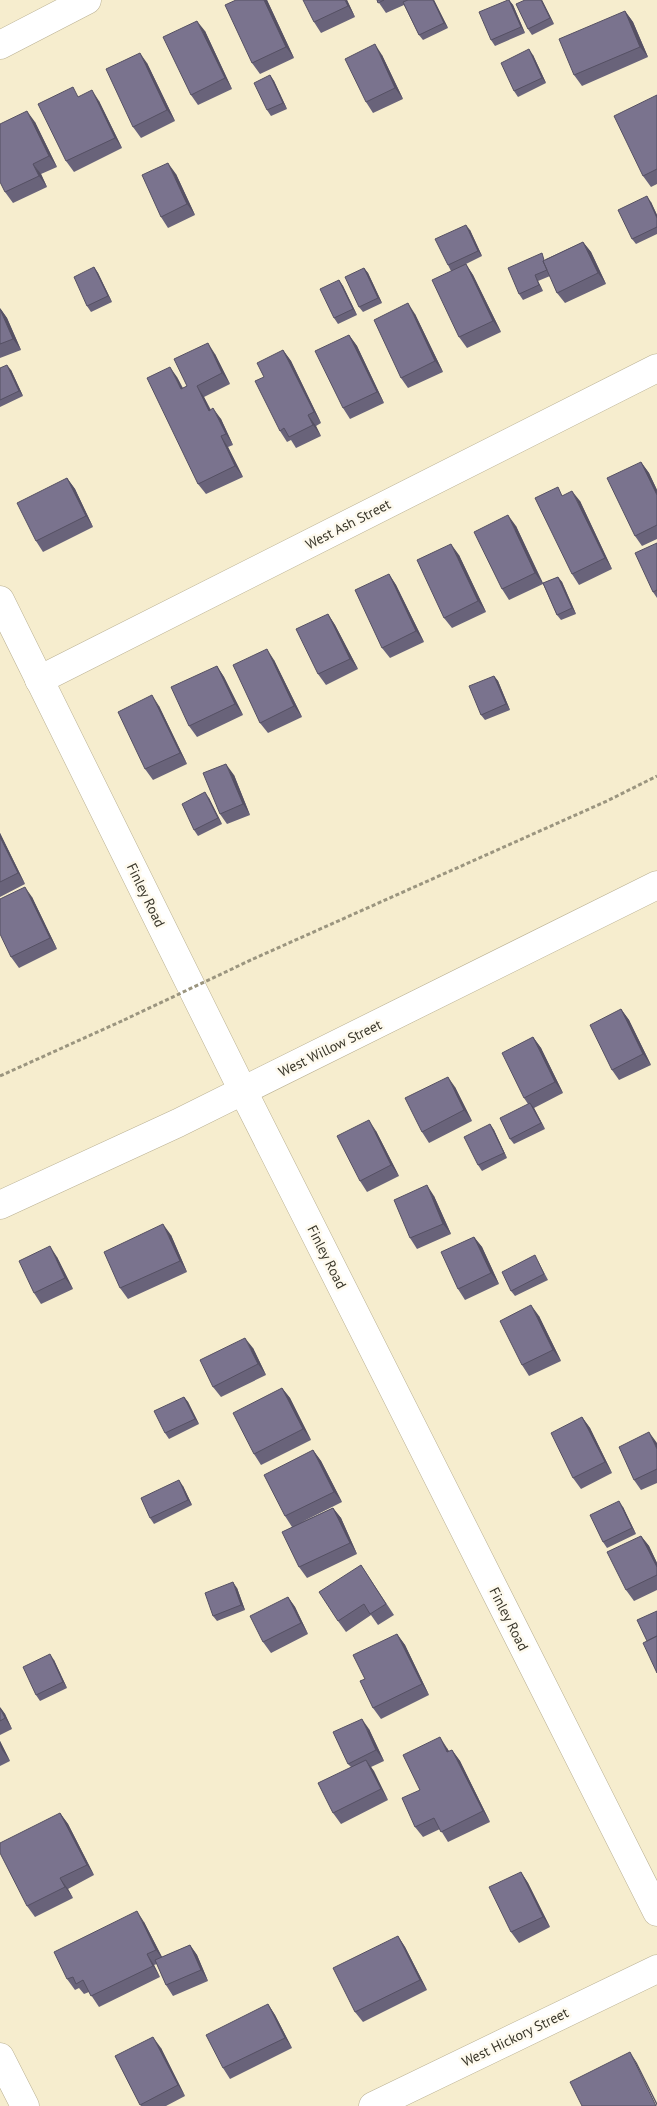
<svg xmlns="http://www.w3.org/2000/svg" width="657" height="2106" viewBox="0 0 657 2106" font-family="'PT Sans',sans-serif">
<style>
.lines{fill:none;stroke-linecap:round;stroke-linejoin:round}
.minor-casing{stroke:#bab193;stroke-width:29}
.secondary-casing{stroke:#bab193;stroke-width:29}
.path{stroke:#9b957f;stroke-width:3;stroke-dasharray:4 2.5;stroke-linecap:butt}
.minor{stroke:#fff;stroke-width:28}
.secondary{stroke:#fff;stroke-width:28}
.path-bridge{stroke:#9b957f;stroke-width:3;stroke-dasharray:4 2.5;stroke-linecap:butt}
.wall{fill:#69637a}
.shaded-wall{fill:#555063}
.building{fill:#7a738e;stroke:#555063}
.labels{text-anchor:middle;dominant-baseline:central;stroke-width:5;stroke-linejoin:round;paint-order:stroke}
.street-label{font-size:14px;fill:#39362a;stroke:#fefaee}
</style>
<rect width="100%" height="100%" fill="#f6edce"/>
<g class="lines">
<defs>
<path id="minor" d="M 0,45 L 87,0
M 39,680 L 657,368
M 0,1205 L 178,1123 L 657,885
M 0,2057 L 25,2106
M 373,2106 L 657,1969"/>
<path id="secondary" d="M 0,600 L 243,1091 L 657,1912"/>
</defs>
<!-- minor casing -->
<use href="#minor" class="minor-casing"/>
<!-- secondary casing -->
<use href="#secondary" class="secondary-casing"/>
<!-- path -->
<path class="path" d="M 253,959 L 607,801 L 657,776
M 0,1076 L 124,1020"/>
<!-- minor -->
<use href="#minor" class="minor"/>
<!-- secondary -->
<use href="#secondary" class="secondary"/>
<!-- path-bridge -->
<path class="path-bridge" d="M 124,1020 L 253,959"/>
</g>
<!-- wall -->
<path class="wall" d="M 236,0 L 267,0 L 294,58 L 260,74 L 252,63 Z
M 347,0 L 355,17 L 321,33 L 314,22 Z
M 377,0 L 434,0 L 448,28 L 423,40 L 419,35 L 404,5 L 386,13 Z
M 509,0 L 513,5 L 525,33 L 495,46 L 491,40 Z
M 542,0 L 554,24 L 532,35 L 528,29 Z
M 625,11 L 633,22 L 648,57 L 582,86 L 574,75 Z
M 205,31 L 232,89 L 198,105 L 191,95 Z
M 382,55 L 403,99 L 373,113 L 366,102 Z
M 533,55 L 546,83 L 518,97 L 514,91 Z
M 147,63 L 175,121 L 141,138 L 133,127 Z
M 270,75 L 274,81 L 287,109 L 271,116 L 267,110 Z
M 657,95 L 657,184 L 651,187 L 643,176 Z
M 79,96 L 99,101 L 122,148 L 74,172 L 66,161 Z
M 35,122 L 57,167 L 41,174 L 47,187 L 13,203 L 5,192 Z
M 176,174 L 195,215 L 168,228 L 161,217 Z
M 651,202 L 657,215 L 657,234 L 636,244 L 632,239 Z
M 470,230 L 482,256 L 466,264 L 473,275 L 501,332 L 467,348 L 459,337 L 451,271 L 448,265 Z
M 583,242 L 591,252 L 606,284 L 565,303 L 557,293 L 550,276 L 538,281 L 543,291 L 523,300 L 519,294 L 546,259 Z
M 94,267 L 98,273 L 112,302 L 91,312 L 87,306 Z
M 364,268 L 368,273 L 382,303 L 363,312 L 359,307 Z
M 339,280 L 343,286 L 357,315 L 338,324 L 334,318 Z
M 0,308 L 7,318 L 21,350 L 0,358 Z
M 415,314 L 443,372 L 408,388 L 401,378 Z
M 349,335 L 357,346 L 384,403 L 350,419 L 343,408 Z
M 283,350 L 291,361 L 321,423 L 316,426 L 321,436 L 296,448 L 291,440 L 287,442 L 280,431 L 264,377 Z
M 215,354 L 230,384 L 204,397 L 211,410 L 221,419 L 233,445 L 228,447 L 243,477 L 206,494 L 198,484 L 177,377 L 183,388 L 187,386 Z
M 0,368 L 11,370 L 23,396 L 0,407 Z
M 641,462 L 649,473 L 657,490 L 657,539 L 642,546 L 635,536 Z
M 67,478 L 75,489 L 93,527 L 43,552 L 36,541 Z
M 580,501 L 612,569 L 579,585 L 572,574 Z
M 516,526 L 543,583 L 558,577 L 562,582 L 576,614 L 561,620 L 557,615 L 543,584 L 509,600 L 502,589 Z
M 657,543 L 657,598 L 653,592 Z
M 459,555 L 486,612 L 452,628 L 444,618 Z
M 389,574 L 396,585 L 424,642 L 390,658 L 382,648 Z
M 328,614 L 335,625 L 358,669 L 326,685 L 318,674 Z
M 274,660 L 302,717 L 268,733 L 260,723 Z
M 217,666 L 224,677 L 243,715 L 197,737 L 189,726 Z
M 494,676 L 498,681 L 510,710 L 485,720 L 481,715 Z
M 159,706 L 187,764 L 153,780 L 145,769 Z
M 234,775 L 250,815 L 227,824 L 220,814 Z
M 209,798 L 222,824 L 198,836 L 194,830 Z
M 0,833 L 25,884 L 0,897 Z
M 32,897 L 57,949 L 19,968 L 11,957 Z
M 621,1009 L 629,1020 L 651,1065 L 619,1080 L 612,1070 Z
M 533,1037 L 541,1048 L 563,1093 L 534,1108 L 545,1129 L 514,1144 L 510,1139 L 528,1104 L 524,1098 Z
M 455,1087 L 472,1121 L 429,1143 L 422,1132 Z
M 490,1124 L 494,1130 L 507,1158 L 482,1171 L 478,1165 Z
M 376,1131 L 399,1176 L 367,1192 L 360,1181 Z
M 434,1196 L 451,1234 L 417,1249 L 410,1238 Z
M 171,1235 L 187,1272 L 128,1299 L 120,1288 Z
M 474,1237 L 482,1247 L 499,1284 L 465,1300 L 458,1289 Z
M 57,1257 L 73,1289 L 41,1304 L 34,1293 Z
M 538,1261 L 548,1280 L 515,1296 L 511,1291 Z
M 539,1316 L 561,1361 L 529,1376 L 522,1365 Z
M 253,1348 L 266,1375 L 221,1397 L 213,1387 Z
M 282,1388 L 290,1398 L 311,1440 L 261,1465 L 254,1454 Z
M 184,1397 L 188,1402 L 199,1424 L 169,1439 L 165,1433 Z
M 582,1417 L 590,1428 L 612,1473 L 581,1489 L 573,1478 Z
M 657,1444 L 657,1483 L 641,1490 L 634,1480 Z
M 313,1450 L 321,1461 L 342,1502 L 302,1522 L 333,1508 L 341,1518 L 357,1554 L 307,1578 L 299,1567 L 292,1527 L 285,1516 Z
M 183,1486 L 192,1505 L 154,1524 L 150,1518 Z
M 623,1507 L 636,1534 L 607,1548 L 603,1542 Z
M 641,1536 L 649,1546 L 657,1563 L 657,1590 L 634,1601 L 626,1590 Z
M 361,1565 L 394,1615 L 378,1625 L 371,1615 L 346,1632 L 338,1621 Z
M 237,1588 L 245,1610 L 217,1621 L 213,1616 Z
M 288,1597 L 295,1607 L 308,1634 L 271,1653 L 263,1642 Z
M 397,1634 L 405,1645 L 429,1695 L 381,1719 L 373,1708 L 365,1679 Z
M 54,1660 L 67,1688 L 40,1701 L 36,1695 Z
M 0,1707 L 5,1714 L 12,1729 L 0,1735 Z
M 369,1729 L 384,1761 L 371,1767 L 388,1800 L 341,1824 L 333,1813 L 351,1767 L 348,1764 Z
M 0,1741 L 10,1761 L 0,1766 Z
M 447,1748 L 449,1751 L 452,1750 L 460,1761 L 490,1822 L 448,1842 L 440,1829 L 423,1837 L 415,1827 L 420,1790 Z
M 60,1813 L 68,1824 L 94,1875 L 68,1889 L 73,1898 L 35,1917 L 27,1906 Z
M 521,1872 L 528,1883 L 550,1927 L 519,1943 L 511,1932 Z
M 144,1922 L 162,1957 L 190,1945 L 197,1955 L 208,1981 L 173,1996 L 166,1985 L 157,1964 L 154,1965 L 160,1977 L 99,2007 L 89,1992 L 84,1994 L 79,1988 L 75,1990 L 67,1979 Z
M 398,1936 L 405,1947 L 427,1990 L 363,2022 L 355,2012 Z
M 268,2004 L 275,2015 L 292,2048 L 230,2079 L 223,2068 Z
M 161,2048 L 185,2096 L 166,2106 L 141,2106 L 115,2056 Z"/>
<!-- shaded-wall -->
<path class="shaded-wall" d="M 264,0 L 267,0 L 294,58 L 286,47 Z
M 345,0 L 347,0 L 355,17 L 348,6 Z
M 433,0 L 434,0 L 448,28 L 444,23 Z
M 509,0 L 513,5 L 525,33 L 521,27 Z
M 541,0 L 542,0 L 554,24 L 550,18 Z
M 625,11 L 633,22 L 648,57 L 640,47 Z
M 197,21 L 205,31 L 232,89 L 225,78 Z
M 375,44 L 382,55 L 403,99 L 395,88 Z
M 529,49 L 533,55 L 546,83 L 542,78 Z
M 140,53 L 147,63 L 175,121 L 167,110 Z
M 270,75 L 274,81 L 287,109 L 283,103 Z
M 92,90 L 99,101 L 122,148 L 115,138 Z
M 27,111 L 35,122 L 57,167 L 49,156 Z
M 168,163 L 176,174 L 195,215 L 187,204 Z
M 33,164 L 41,174 L 47,187 L 39,176 Z
M 647,196 L 651,202 L 657,215 L 657,218 Z
M 466,225 L 470,230 L 482,256 L 478,251 Z
M 583,242 L 591,252 L 606,284 L 598,273 Z
M 466,264 L 473,275 L 501,332 L 493,321 Z
M 94,267 L 98,273 L 112,302 L 108,296 Z
M 364,268 L 368,273 L 382,303 L 378,298 Z
M 535,275 L 543,291 L 539,285 Z
M 339,280 L 343,286 L 357,315 L 353,309 Z
M 408,303 L 415,314 L 443,372 L 435,361 Z
M 0,308 L 7,318 L 21,350 L 13,339 Z
M 349,335 L 357,346 L 384,403 L 377,392 Z
M 208,343 L 215,354 L 230,384 L 222,373 Z
M 283,350 L 291,361 L 321,423 L 314,412 Z
M 7,365 L 11,370 L 23,396 L 19,391 Z
M 170,367 L 177,377 L 188,400 L 181,389 Z
M 197,386 L 204,397 L 216,422 L 209,411 Z
M 213,408 L 221,419 L 233,445 L 226,434 Z
M 308,415 L 316,426 L 321,436 L 313,425 Z
M 221,436 L 228,447 L 243,477 L 235,466 Z
M 641,462 L 649,473 L 657,490 L 657,495 Z
M 67,478 L 75,489 L 93,527 L 86,516 Z
M 572,491 L 580,501 L 612,569 L 605,558 Z
M 508,515 L 516,526 L 543,584 L 535,573 Z
M 451,544 L 459,555 L 486,612 L 478,601 Z
M 389,574 L 396,585 L 424,642 L 416,631 Z
M 558,577 L 562,582 L 576,614 L 572,608 Z
M 328,614 L 335,625 L 358,669 L 350,659 Z
M 267,649 L 274,660 L 302,717 L 294,706 Z
M 217,666 L 224,677 L 243,715 L 235,704 Z
M 494,676 L 498,681 L 510,710 L 506,704 Z
M 152,695 L 159,706 L 187,764 L 180,753 Z
M 226,764 L 234,775 L 250,815 L 243,804 Z
M 205,792 L 209,798 L 222,824 L 218,818 Z
M 0,833 L 25,884 L 18,873 L 0,837 Z
M 25,887 L 32,897 L 57,949 L 50,938 Z
M 621,1009 L 629,1020 L 651,1065 L 643,1054 Z
M 533,1037 L 541,1048 L 563,1093 L 555,1082 Z
M 448,1077 L 455,1087 L 472,1121 L 464,1110 Z
M 530,1103 L 534,1108 L 545,1129 L 541,1123 Z
M 369,1120 L 376,1131 L 399,1176 L 391,1165 Z
M 490,1124 L 494,1130 L 507,1158 L 504,1153 Z
M 427,1185 L 434,1196 L 451,1234 L 443,1224 Z
M 163,1224 L 171,1235 L 187,1272 L 180,1261 Z
M 474,1237 L 482,1247 L 499,1284 L 491,1273 Z
M 50,1246 L 57,1257 L 73,1289 L 65,1278 Z
M 531,1305 L 539,1316 L 561,1361 L 553,1350 Z
M 245,1338 L 253,1348 L 266,1375 L 258,1364 Z
M 282,1388 L 290,1398 L 311,1440 L 303,1429 Z
M 184,1397 L 188,1402 L 199,1424 L 195,1419 Z
M 582,1417 L 590,1428 L 612,1473 L 605,1462 Z
M 649,1432 L 657,1443 L 657,1449 Z
M 313,1450 L 321,1461 L 342,1502 L 334,1492 Z
M 179,1480 L 183,1486 L 192,1505 L 188,1500 Z
M 619,1501 L 623,1507 L 636,1534 L 632,1528 Z
M 333,1508 L 341,1518 L 357,1554 L 350,1543 Z
M 641,1536 L 649,1546 L 657,1563 L 657,1567 Z
M 233,1582 L 237,1588 L 245,1610 L 241,1605 Z
M 288,1597 L 295,1607 L 308,1634 L 301,1623 Z
M 397,1634 L 405,1645 L 429,1695 L 422,1684 Z
M 50,1654 L 54,1660 L 67,1688 L 63,1682 Z
M 0,1707 L 5,1714 L 12,1729 L 5,1718 Z
M 362,1719 L 369,1729 L 384,1761 L 376,1750 Z
M 440,1737 L 447,1748 L 455,1763 L 447,1752 Z
M 0,1741 L 10,1761 L 2,1750 L 0,1745 Z
M 452,1750 L 460,1761 L 490,1822 L 483,1811 Z
M 366,1760 L 374,1771 L 388,1800 L 381,1789 Z
M 60,1813 L 68,1824 L 94,1875 L 87,1865 Z
M 521,1872 L 528,1883 L 550,1927 L 543,1917 Z
M 60,1878 L 68,1889 L 73,1898 L 65,1887 Z
M 137,1911 L 144,1922 L 164,1961 L 156,1950 Z
M 398,1936 L 405,1947 L 427,1990 L 420,1980 Z
M 190,1945 L 197,1955 L 208,1981 L 201,1970 Z
M 147,1954 L 154,1965 L 160,1977 L 153,1966 Z
M 268,2004 L 275,2015 L 292,2048 L 285,2038 Z
M 153,2037 L 161,2048 L 185,2096 L 178,2085 Z
M 630,2052 L 637,2063 L 657,2103 L 657,2106 Z"/>
<!-- building -->
<path class="building" d="M 236,0 L 264,0 L 286,47 L 252,63 L 225,5 Z
M 303,0 L 345,0 L 348,6 L 314,22 Z
M 377,0 L 384,0 L 378,3 Z
M 408,0 L 433,0 L 444,23 L 419,35 L 403,2 Z
M 508,0 L 509,0 L 521,27 L 491,40 L 479,12 Z
M 525,0 L 541,0 L 550,18 L 528,29 L 516,4 Z
M 625,11 L 640,47 L 574,75 L 559,39 Z
M 197,21 L 225,78 L 191,95 L 163,37 Z
M 375,44 L 395,88 L 366,102 L 345,59 Z
M 529,49 L 542,78 L 514,91 L 501,63 Z
M 140,53 L 167,110 L 133,127 L 106,69 Z
M 270,75 L 283,103 L 267,110 L 254,83 Z
M 73,87 L 78,97 L 92,90 L 115,138 L 66,161 L 38,104 Z
M 657,95 L 657,169 L 643,176 L 614,116 Z
M 27,111 L 49,156 L 33,164 L 39,176 L 5,192 L 0,182 L 0,124 Z
M 168,163 L 187,204 L 161,217 L 142,175 Z
M 647,196 L 657,218 L 657,227 L 632,239 L 618,210 Z
M 466,225 L 478,251 L 448,265 L 435,239 Z
M 583,242 L 598,273 L 557,293 L 543,261 Z
M 542,253 L 544,260 L 543,261 L 547,270 L 535,275 L 539,285 L 519,294 L 508,268 Z
M 466,264 L 493,321 L 459,337 L 432,280 Z
M 94,267 L 108,296 L 87,306 L 74,277 Z
M 364,268 L 378,298 L 359,307 L 345,277 Z
M 339,280 L 353,309 L 334,318 L 320,289 Z
M 408,303 L 435,361 L 401,378 L 374,320 Z
M 0,309 L 13,339 L 0,344 Z
M 349,335 L 377,392 L 343,408 L 315,351 Z
M 208,343 L 222,373 L 197,386 L 209,411 L 213,408 L 226,434 L 221,436 L 235,466 L 198,484 L 147,378 L 170,367 L 181,389 L 187,386 L 174,359 Z
M 283,350 L 314,412 L 308,415 L 313,425 L 289,437 L 284,428 L 280,431 L 255,381 L 264,377 L 257,363 Z
M 7,365 L 19,391 L 0,400 L 0,368 Z
M 641,462 L 657,495 L 657,525 L 635,536 L 607,478 Z
M 67,478 L 86,516 L 36,541 L 17,503 Z
M 558,487 L 562,496 L 572,491 L 605,558 L 572,574 L 535,498 Z
M 508,515 L 535,573 L 502,589 L 474,532 Z
M 657,543 L 657,590 L 653,592 L 635,553 Z
M 451,544 L 478,601 L 444,618 L 417,560 Z
M 389,574 L 416,631 L 382,648 L 355,590 Z
M 558,577 L 572,608 L 557,615 L 543,583 Z
M 328,614 L 350,659 L 318,674 L 296,629 Z
M 267,649 L 294,706 L 260,723 L 233,665 Z
M 217,666 L 235,704 L 189,726 L 171,687 Z
M 494,676 L 506,704 L 481,715 L 469,686 Z
M 152,695 L 180,753 L 145,769 L 118,712 Z
M 226,764 L 243,804 L 220,814 L 203,773 Z
M 205,792 L 218,818 L 194,830 L 182,804 Z
M 0,837 L 18,873 L 0,882 Z
M 25,887 L 50,938 L 11,957 L 0,934 L 0,899 Z
M 621,1009 L 643,1054 L 612,1070 L 590,1025 Z
M 533,1037 L 555,1082 L 524,1098 L 502,1053 Z
M 448,1077 L 464,1110 L 422,1132 L 405,1098 Z
M 530,1103 L 541,1123 L 510,1139 L 500,1118 Z
M 369,1120 L 391,1165 L 360,1181 L 337,1136 Z
M 490,1124 L 504,1153 L 478,1165 L 464,1137 Z
M 427,1185 L 443,1224 L 410,1238 L 394,1200 Z
M 163,1224 L 180,1261 L 120,1288 L 104,1252 Z
M 474,1237 L 491,1273 L 458,1289 L 441,1252 Z
M 50,1246 L 65,1278 L 34,1293 L 19,1261 Z
M 535,1255 L 544,1274 L 511,1291 L 502,1272 Z
M 531,1305 L 553,1350 L 522,1365 L 500,1321 Z
M 245,1338 L 258,1364 L 213,1387 L 200,1360 Z
M 282,1388 L 303,1429 L 254,1454 L 233,1413 Z
M 184,1397 L 195,1419 L 165,1433 L 154,1411 Z
M 582,1417 L 605,1462 L 573,1478 L 551,1433 Z
M 649,1432 L 657,1449 L 657,1469 L 634,1480 L 619,1447 Z
M 313,1450 L 334,1492 L 285,1516 L 264,1475 Z
M 179,1480 L 188,1500 L 150,1518 L 141,1498 Z
M 619,1501 L 632,1528 L 603,1542 L 590,1515 Z
M 333,1508 L 350,1543 L 299,1567 L 282,1532 Z
M 641,1536 L 657,1567 L 657,1575 L 626,1590 L 607,1552 Z
M 361,1565 L 386,1604 L 370,1614 L 364,1604 L 338,1621 L 319,1592 Z
M 233,1582 L 241,1605 L 213,1616 L 205,1593 Z
M 288,1597 L 301,1623 L 263,1642 L 250,1616 Z
M 657,1611 L 657,1636 L 647,1641 L 637,1620 Z
M 397,1634 L 422,1684 L 373,1708 L 360,1681 L 365,1679 L 353,1655 Z
M 657,1636 L 657,1673 L 643,1643 Z
M 50,1654 L 63,1682 L 36,1695 L 23,1667 Z
M 0,1708 L 5,1718 L 0,1721 Z
M 362,1719 L 376,1750 L 348,1764 L 333,1732 Z
M 440,1737 L 447,1752 L 452,1750 L 483,1811 L 441,1832 L 434,1818 L 415,1827 L 402,1798 L 420,1790 L 403,1755 Z
M 366,1760 L 381,1789 L 333,1813 L 318,1783 Z
M 60,1813 L 87,1865 L 60,1878 L 65,1887 L 27,1906 L 0,1853 L 0,1843 Z
M 521,1872 L 543,1917 L 511,1932 L 489,1887 Z
M 137,1911 L 156,1950 L 147,1954 L 153,1966 L 91,1996 L 83,1980 L 76,1984 L 73,1977 L 67,1979 L 54,1952 Z
M 398,1936 L 420,1980 L 355,2012 L 333,1968 Z
M 190,1945 L 201,1970 L 166,1985 L 155,1960 Z
M 268,2004 L 285,2038 L 223,2068 L 206,2035 Z
M 153,2037 L 178,2085 L 140,2105 L 115,2056 Z
M 630,2052 L 656,2106 L 582,2106 L 570,2082 Z"/>
<g class="labels">
<!-- street labels -->
<g class="street-label">
<text transform="translate(348 524) rotate(-27)">West Ash Street</text>
<text transform="translate(146 895) rotate(64)">Finley Road</text>
<text transform="translate(330 1048) rotate(-26)">West Willow Street</text>
<text transform="translate(327 1257) rotate(63)">Finley Road</text>
<text transform="translate(509 1619) rotate(63)">Finley Road</text>
<text transform="translate(515 2037) rotate(-26)">West Hickory Street</text>
</g>
</g>
</svg>
